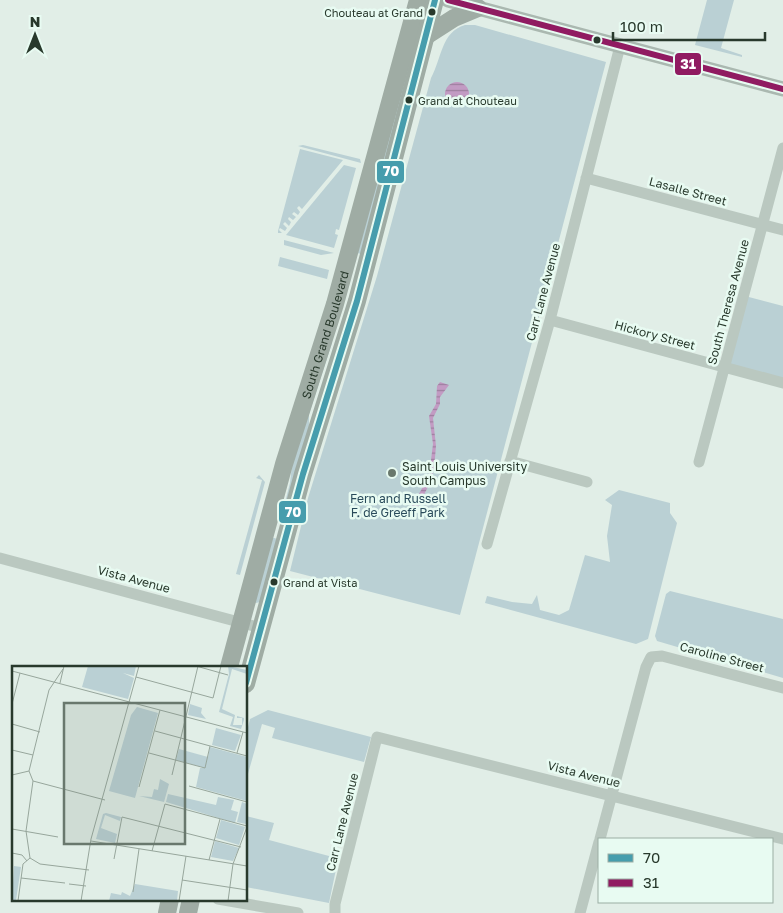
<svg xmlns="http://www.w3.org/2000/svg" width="783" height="913" viewBox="0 0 783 913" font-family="'Golos Text',sans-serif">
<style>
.green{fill:#bad0d4}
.water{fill:url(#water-rules)}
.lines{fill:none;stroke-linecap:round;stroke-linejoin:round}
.street{stroke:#bac8c0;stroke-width:11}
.secondary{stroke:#aab8b0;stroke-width:15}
.primary{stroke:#9faca4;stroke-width:18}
.bus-1-casing{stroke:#e8fbf2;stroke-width:10}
.bus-2-casing{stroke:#e8fbf2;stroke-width:10}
.bus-1{stroke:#469dad;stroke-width:6}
.bus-2{stroke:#901b61;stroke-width:6}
.bus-dot{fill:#28392c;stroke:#e8fbf2;stroke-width:2}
.poi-dot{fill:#69786d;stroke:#e8fbf2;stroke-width:2}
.labels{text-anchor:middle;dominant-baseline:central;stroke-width:5;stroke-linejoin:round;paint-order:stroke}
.bus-label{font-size:11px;fill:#28392c;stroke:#e8fbf2;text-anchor:start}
.street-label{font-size:12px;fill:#28392c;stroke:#e8fbf2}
.poi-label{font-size:12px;fill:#28392c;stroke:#e8fbf2;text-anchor:start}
.park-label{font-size:12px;fill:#294a5a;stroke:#e8fbf2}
.inset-road{fill:none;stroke:#97a69c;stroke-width:1}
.view{fill:#69786d;fill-opacity:0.15;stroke:#69786d;stroke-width:2.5}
.inset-edge{fill:none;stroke:#28392c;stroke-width:2.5}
.line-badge{stroke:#e8fbf2;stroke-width:2}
.badge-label{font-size:14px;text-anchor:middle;font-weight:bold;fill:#fff}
</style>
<defs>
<pattern id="water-rules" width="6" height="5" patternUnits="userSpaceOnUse" patternTransform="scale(1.25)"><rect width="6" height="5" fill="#c29bc3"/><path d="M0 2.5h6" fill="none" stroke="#9e7f9f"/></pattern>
</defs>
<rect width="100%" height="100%" fill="#e1eee7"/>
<!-- green -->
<path class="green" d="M 707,0 L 734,0 L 721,48 L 742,55 L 742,57 L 695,45 Z
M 420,24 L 361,254 L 357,253 Z
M 465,25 L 475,25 L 606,62 L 460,615 L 290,571 L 308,498 L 377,276 L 431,78 C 442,58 441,32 465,25 Z
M 303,145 L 360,159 L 361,163 L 298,146 Z
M 300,149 L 343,160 L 302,209 L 299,206 L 297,208 L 300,212 L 298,215 L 294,212 L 292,214 L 296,217 L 293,220 L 289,217 L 288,219 L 291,222 L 289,226 L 285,222 L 283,224 L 287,228 L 285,231 L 280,228 L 279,230 L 282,233 L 278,233 L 278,231 Z
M 344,165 L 356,168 L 339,230 L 336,229 L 335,234 L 338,235 L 334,248 L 286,235 Z
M 284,240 L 334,253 L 321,255 L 284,245 Z
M 280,257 L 329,270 L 327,279 L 278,266 Z
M 745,296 L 783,306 L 783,383 L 724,367 Z
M 329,342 L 332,343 L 309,414 L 309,429 L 286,510 L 283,510 L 290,483 L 293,455 Z
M 259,475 L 265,482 L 240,575 L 236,574 L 262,480 L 256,478 Z
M 619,490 L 670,503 L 670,513 L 677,523 L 648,639 L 636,644 L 485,603 L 487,596 L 512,602 L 532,604 L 537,595 L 540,610 L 559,615 L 569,610 L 585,555 L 610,562 L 607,536 L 612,505 L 605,500 Z
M 270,537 L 278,539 L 260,602 L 256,603 L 254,602 Z
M 670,591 L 783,619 L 783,678 L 657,641 L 655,636 L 666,594 Z
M 268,710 L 371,737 L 364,762 L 272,738 L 275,728 L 262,724 L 246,781 L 246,735 L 250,719 Z
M 246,816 L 274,823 L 269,840 L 329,856 L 331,849 L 340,850 L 329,903 L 246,887 Z"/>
<!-- water -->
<path class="water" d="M445 94a12 12 0 1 1 24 0a12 12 0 1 1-24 0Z
M 440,382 L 449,385 L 440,397 L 440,404 L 433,418 L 436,446 L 434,469 L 430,483 L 415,512 L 411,508 L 429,476 L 433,444 L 429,416 L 436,404 L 437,386 Z"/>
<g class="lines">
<!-- street -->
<path class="street" d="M 586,178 L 783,230
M 550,320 L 783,383
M 510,461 L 587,482
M 699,462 L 783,148
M 487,544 L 550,320 L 620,46
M 0,558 L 261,628
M 600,839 L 646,667 L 651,657 L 662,656 L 783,688
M 218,899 L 298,913
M 335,913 L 335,904 L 377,737 L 783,839
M 580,913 L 599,842"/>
<!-- secondary -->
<path class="secondary" d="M 448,0 L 783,89"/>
<!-- primary -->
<g class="primary">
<path d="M 426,36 L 454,18 L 478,8"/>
<path id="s1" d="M 229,667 L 284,464 L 335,304 L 418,0"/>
<path d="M 246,684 L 303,474 L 357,301 L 435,0"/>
<path d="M 167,913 L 170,899"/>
<path d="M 188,913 L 191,899"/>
</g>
<defs>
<path id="bus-1" d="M 246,683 L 303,474 L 357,301 L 435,0"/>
<path id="bus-2" d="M 448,0 L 783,89"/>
</defs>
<!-- bus-1 casing -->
<use href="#bus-1" class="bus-1-casing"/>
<!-- bus-2 casing -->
<use href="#bus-2" class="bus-2-casing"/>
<!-- bus-1 -->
<use href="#bus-1" class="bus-1"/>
<!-- bus-2 -->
<use href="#bus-2" class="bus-2"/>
</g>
<!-- markers -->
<g class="bus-dot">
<circle cx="432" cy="12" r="4.5"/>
<circle cx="597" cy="40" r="4.5"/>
<circle cx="409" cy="100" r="4.5"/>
<circle cx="274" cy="582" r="4.5"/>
</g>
<circle class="poi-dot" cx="392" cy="473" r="5"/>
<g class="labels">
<!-- bus labels -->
<g class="bus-label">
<text x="423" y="12" text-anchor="end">Chouteau at Grand</text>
<text x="418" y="100">Grand at Chouteau</text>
<text x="283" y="582">Grand at Vista</text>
</g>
<!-- street labels -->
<g class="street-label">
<text transform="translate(688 191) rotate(15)">Lasalle Street</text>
<text transform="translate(543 292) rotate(-75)">Carr Lane Avenue</text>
<text transform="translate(728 302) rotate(-75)">South Theresa Avenue</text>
<text stroke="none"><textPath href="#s1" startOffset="346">South Grand Boulevard</textPath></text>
<text transform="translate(655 335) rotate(15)">Hickory Street</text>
<text transform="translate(134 579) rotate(15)">Vista Avenue</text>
<text transform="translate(722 657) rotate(15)">Caroline Street</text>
<text transform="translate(584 774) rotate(14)">Vista Avenue</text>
<text transform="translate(342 822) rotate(-76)">Carr Lane Avenue</text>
</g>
<!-- poi labels -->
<g class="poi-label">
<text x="402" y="466">Saint Louis University<tspan x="402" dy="14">South Campus</tspan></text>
</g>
<!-- park labels -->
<g class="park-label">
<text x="398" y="498">Fern and Russell<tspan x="398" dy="14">F. de Greeff Park</tspan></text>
</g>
</g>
<!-- overview -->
<g transform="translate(12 666)">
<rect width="235" height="235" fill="#e1eee7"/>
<path d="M 76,0 L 124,0 L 122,10 L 111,7 L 122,12 L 116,33 L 70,21 ZM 216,0 L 235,4 L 235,8 L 220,3 L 210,43 L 223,49 L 221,59 L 230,59 L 230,52 L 225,52 L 225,50 L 232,52 L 232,54 L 229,63 L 218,60 L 221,51 L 207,46 L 217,8 ZM 178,38 L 190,42 L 189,47 L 194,53 L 176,49 ZM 125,41 L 146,47 L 123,132 L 97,125 L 119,49 ZM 204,62 L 229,69 L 223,85 L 200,79 ZM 198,81 L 235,91 L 235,135 L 184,121 L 188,102 L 193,102 L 164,94 L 167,83 L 196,91 ZM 148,113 L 157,118 L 152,136 L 127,130 L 140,131 L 142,123 L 146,124 ZM 156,128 L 204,139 L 206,131 L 222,134 L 219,144 L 226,146 L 223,157 L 154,136 ZM 230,136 L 235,138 L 234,158 L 225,156 ZM 94,147 L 109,151 L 108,155 L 93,149 L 89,162 L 105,168 L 103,177 L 84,173 L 91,148 ZM 209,154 L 233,161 L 227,179 L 204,172 ZM 203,175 L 227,182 L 221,195 L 199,191 ZM 2,200 L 9,201 L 4,234 L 0,234 ZM 123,218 L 166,225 L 165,235 L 97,235 L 99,227 L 109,229 L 110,226 L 118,230 Z" fill="#bad0d4"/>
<path class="inset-road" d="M 184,0 L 216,9M 0,5 L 235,67M 124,11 L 201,32 L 209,0M 48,17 L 52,0M 0,38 L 8,7M 0,58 L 28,66M 143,65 L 235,90M 0,84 L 21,89M 137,87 L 193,102 L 198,80M 225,87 L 231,66M 17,105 L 37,24 L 51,3M 0,109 L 17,105 L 21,115 L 14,165 L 18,192M 160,109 L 186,0M 21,115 L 93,134M 177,120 L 235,136M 127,121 L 148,44M 0,163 L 46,171M 79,175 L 235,200M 140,185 L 153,138 L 235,160M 0,187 L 10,189 L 15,195M 18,192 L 28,198 L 77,204M 102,193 L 110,151 L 229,181M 197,194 L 208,153M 9,212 L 53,217M 170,214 L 235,224M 57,218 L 74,220M 121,226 L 127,183M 6,235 L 11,198 L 18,192M 69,235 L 79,173 L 127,0M 167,235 L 174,190M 216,235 L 221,198 L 235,161"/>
<path class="view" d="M 52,37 L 173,37 L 173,178 L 52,178 Z"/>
<rect width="235" height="235" class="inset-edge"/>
</g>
<g class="line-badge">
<rect x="674" y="52" width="28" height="24" rx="5" fill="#901b61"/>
<rect x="376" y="160" width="29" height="24" rx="5" fill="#469dad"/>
<rect x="278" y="500" width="29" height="24" rx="5" fill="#469dad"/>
</g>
<g class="badge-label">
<text x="688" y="69">31</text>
<text x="391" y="176">70</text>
<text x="293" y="517">70</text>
</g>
<!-- legend -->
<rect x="598" y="838" width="175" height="65" fill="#e8fbf2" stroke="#9bada3"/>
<rect x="608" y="854" width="25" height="8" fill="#469dad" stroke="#9bada3"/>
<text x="643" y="863" font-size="15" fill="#28392c">70</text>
<rect x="608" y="879" width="25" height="8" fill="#901b61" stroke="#9bada3"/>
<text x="643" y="888" font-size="15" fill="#28392c">31</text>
<!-- north arrow -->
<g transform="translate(35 35)" stroke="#e8fbf2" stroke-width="4" paint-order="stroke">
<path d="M0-4L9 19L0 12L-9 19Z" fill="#28392c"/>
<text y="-8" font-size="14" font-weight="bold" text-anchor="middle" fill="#28392c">N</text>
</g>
<!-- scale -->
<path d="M613 32v8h152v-8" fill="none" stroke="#28392c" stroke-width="2.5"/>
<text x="620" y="32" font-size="15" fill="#28392c" stroke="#e8fbf2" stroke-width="4" paint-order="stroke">100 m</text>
</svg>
